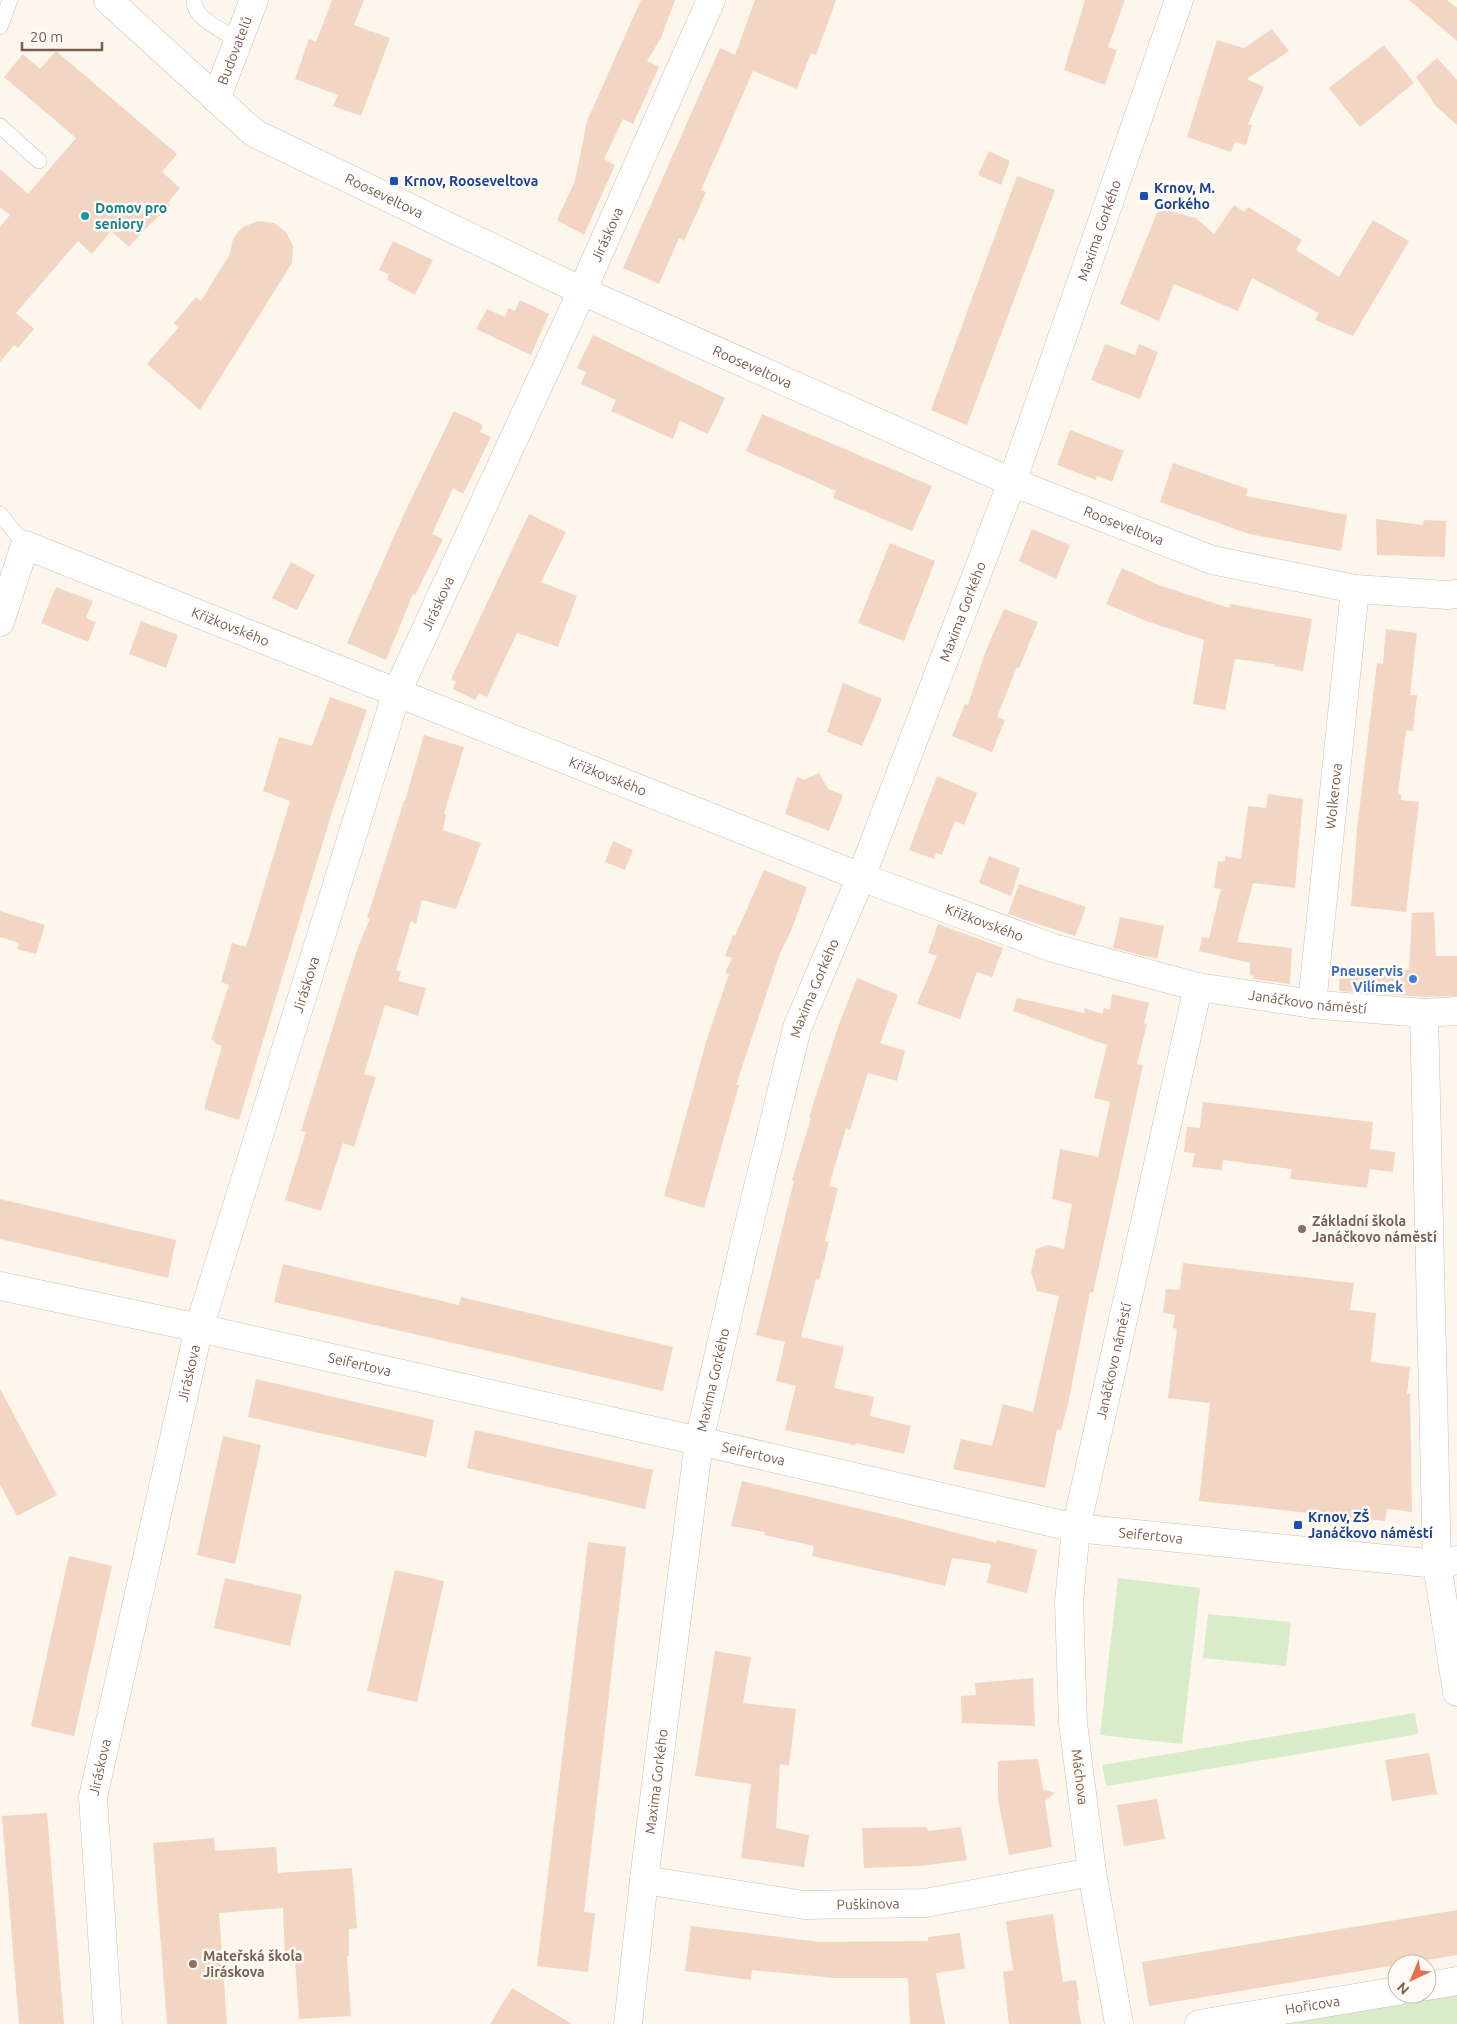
<svg xmlns="http://www.w3.org/2000/svg" width="1457" height="2024" viewBox="0 0 1457 2024" font-family="Ubuntu,sans-serif">
<style>
.green{fill:#d8ecc9}
.building{fill:#f3d5c3}
.lines{fill:none;stroke-linecap:round;stroke-linejoin:round}
.service-casing{stroke:#d1beb0;stroke-width:16}
.minor-casing{stroke:#d1beb0;stroke-width:29}
.service{stroke:#fff;stroke-width:15}
.minor{stroke:#fff;stroke-width:28}
.transit-dot{fill:#1a4fb4;stroke:#fffaf3;stroke-width:2}
.culture-dot{fill:#0f9aa8;stroke:#fffaf3;stroke-width:2}
.shop-dot{fill:#3f7fe0;stroke:#fffaf3;stroke-width:2}
.education-dot{fill:#8d6e63;stroke:#fffaf3;stroke-width:2}
.labels{text-anchor:middle;dominant-baseline:central;stroke-width:5;stroke-linejoin:round;paint-order:stroke}
.street-label{font-size:14px;fill:#7a5c4d;stroke:#fffaf3}
.transit-label{font-size:14px;font-weight:bold;fill:#164399;stroke:#fffaf3;text-anchor:start}
.culture-label{font-size:14px;font-weight:bold;fill:#0d838f;stroke:#fffaf3;text-anchor:start}
.shop-label{font-size:14px;font-weight:bold;fill:#366cbe;stroke:#fffaf3;text-anchor:end}
.education-label{font-size:14px;font-weight:bold;fill:#785e54;stroke:#fffaf3;text-anchor:start}
</style>
<rect width="100%" height="100%" fill="#fdf6ec"/>
<!-- green -->
<path class="green" d="M 1118,1578 L 1200,1588 L 1182,1744 L 1100,1735 Z
M 1208,1614 L 1291,1622 L 1286,1666 L 1203,1658 Z
M 1415,1713 L 1418,1734 L 1106,1786 L 1102,1765 Z
M 1457,1994 L 1457,2024 L 1279,2024 Z"/>
<!-- building -->
<path class="building" d="M 332,0 L 364,0 L 354,25 L 390,38 L 361,116 L 333,106 L 338,95 L 295,79 L 309,39 L 316,42 Z
M 641,0 L 675,0 L 661,38 L 647,61 L 659,67 L 633,124 L 623,119 L 604,159 L 615,165 L 584,235 L 557,220 L 575,181 L 587,121 Z
M 755,0 L 836,0 L 816,55 L 811,53 L 797,89 L 753,71 L 701,190 L 706,192 L 695,217 L 684,241 L 679,238 L 659,284 L 623,268 L 720,48 L 735,55 Z
M 1085,0 L 1125,0 L 1108,47 L 1117,50 L 1105,85 L 1064,70 Z
M 1409,0 L 1447,0 L 1457,8 L 1457,41 Z
M 1272,29 L 1289,51 L 1247,79 L 1264,87 L 1248,124 L 1252,125 L 1246,145 L 1235,142 L 1231,152 L 1187,137 L 1217,40 L 1244,48 Z
M 1384,45 L 1414,83 L 1360,127 L 1329,88 Z
M 56,51 L 177,154 L 162,172 L 180,188 L 168,203 L 170,206 L 145,229 L 129,247 L 111,231 L 92,254 L 78,241 L 16,313 L 34,329 L 18,348 L 14,345 L 0,362 L 0,227 L 10,215 L 0,207 L 0,169 L 28,194 L 76,138 L 4,77 L 23,54 L 40,69 Z
M 1437,58 L 1457,80 L 1457,125 L 1436,106 L 1416,77 Z
M 989,151 L 1010,161 L 1001,185 L 978,175 Z
M 1017,176 L 1055,190 L 967,425 L 931,410 Z
M 1234,205 L 1244,212 L 1248,207 L 1302,240 L 1296,250 L 1339,277 L 1373,220 L 1409,241 L 1353,336 L 1315,320 L 1319,313 L 1252,278 L 1238,311 L 1174,284 L 1159,321 L 1120,304 L 1159,208 L 1196,218 L 1214,234 Z
M 258,221 L 274,223 L 286,232 L 293,246 L 292,263 L 200,410 L 147,364 L 179,327 L 174,323 L 196,297 L 201,301 L 230,254 L 233,239 L 238,232 L 243,227 Z
M 393,241 L 433,260 L 415,295 L 387,280 L 389,274 L 379,270 Z
M 520,300 L 549,314 L 531,355 L 476,329 L 487,309 L 505,317 L 508,308 L 515,311 Z
M 593,335 L 725,398 L 708,434 L 680,421 L 673,439 L 611,411 L 616,400 L 581,384 L 586,372 L 577,368 Z
M 1105,344 L 1135,355 L 1139,344 L 1158,352 L 1140,399 L 1091,380 Z
M 454,411 L 483,425 L 480,432 L 491,437 L 463,494 L 453,488 L 432,534 L 443,539 L 415,595 L 413,594 L 386,660 L 347,643 L 404,514 Z
M 762,414 L 932,486 L 912,531 L 833,498 L 836,491 L 746,451 Z
M 1070,430 L 1124,451 L 1112,482 L 1097,476 L 1096,480 L 1057,465 Z
M 1173,463 L 1248,489 L 1246,496 L 1347,515 L 1341,551 L 1249,534 L 1160,502 Z
M 529,514 L 566,532 L 541,582 L 577,596 L 558,647 L 517,633 L 487,697 L 479,693 L 475,700 L 453,689 L 456,682 L 451,679 Z
M 1376,519 L 1423,525 L 1424,520 L 1446,521 L 1445,557 L 1377,555 Z
M 1032,529 L 1070,545 L 1056,579 L 1019,561 Z
M 890,543 L 935,561 L 904,641 L 858,623 Z
M 291,562 L 315,575 L 297,610 L 272,598 Z
M 1122,568 L 1159,585 L 1229,608 L 1230,604 L 1312,619 L 1303,671 L 1275,666 L 1275,664 L 1235,659 L 1225,710 L 1193,704 L 1204,640 L 1146,621 L 1106,604 Z
M 56,587 L 93,601 L 86,618 L 96,622 L 88,642 L 41,623 Z
M 1004,609 L 1038,622 L 1019,668 L 1017,667 L 997,717 L 1005,720 L 992,752 L 952,736 L 965,704 L 968,705 L 985,653 Z
M 141,621 L 178,635 L 166,668 L 129,654 Z
M 1386,629 L 1417,633 L 1410,695 L 1417,695 L 1413,731 L 1406,730 L 1398,794 L 1401,794 L 1401,800 L 1419,802 L 1406,912 L 1351,906 L 1357,829 L 1377,663 L 1383,664 Z
M 843,683 L 882,699 L 862,746 L 827,732 Z
M 330,697 L 367,710 L 332,812 L 239,1120 L 204,1109 L 222,1046 L 214,1043 L 215,1041 L 211,1040 L 229,985 L 221,982 L 232,943 L 246,947 L 290,801 L 263,791 L 279,737 L 312,746 Z
M 424,735 L 464,747 L 444,814 L 446,815 L 443,830 L 481,843 L 456,909 L 422,900 L 416,924 L 411,921 L 396,970 L 401,972 L 398,981 L 426,988 L 418,1016 L 385,1005 L 364,1074 L 376,1077 L 354,1147 L 343,1143 L 321,1211 L 285,1200 L 306,1132 L 301,1131 L 345,988 L 358,947 L 370,919 L 367,918 L 404,801 L 405,801 Z
M 819,773 L 828,789 L 843,795 L 829,831 L 785,814 L 797,777 L 804,780 Z
M 937,776 L 977,793 L 964,825 L 955,821 L 942,855 L 936,853 L 934,859 L 909,850 Z
M 1268,794 L 1303,799 L 1295,888 L 1253,883 L 1237,942 L 1292,948 L 1290,984 L 1253,979 L 1254,976 L 1250,975 L 1250,963 L 1199,951 L 1202,937 L 1209,938 L 1221,889 L 1214,888 L 1218,861 L 1225,862 L 1225,856 L 1241,859 L 1248,806 L 1266,808 Z
M 613,841 L 633,850 L 625,870 L 605,862 Z
M 989,856 L 1020,868 L 1011,896 L 979,883 Z
M 764,870 L 807,887 L 791,931 L 780,953 L 736,1085 L 739,1085 L 704,1208 L 664,1196 L 706,1042 L 729,974 L 725,973 L 732,958 L 725,956 L 733,935 L 735,936 Z
M 1019,884 L 1086,907 L 1075,936 L 1008,914 Z
M 0,911 L 45,925 L 36,954 L 17,949 L 19,943 L 0,937 Z
M 1434,912 L 1436,956 L 1457,956 L 1457,996 L 1424,997 L 1339,991 L 1340,966 L 1409,970 L 1412,913 Z
M 1120,917 L 1164,926 L 1157,959 L 1113,948 Z
M 938,924 L 1003,948 L 992,977 L 977,972 L 960,1019 L 917,1004 L 937,956 L 928,953 Z
M 857,978 L 898,995 L 880,1043 L 905,1051 L 897,1081 L 868,1073 L 850,1130 L 846,1128 L 829,1186 L 838,1188 L 825,1241 L 829,1242 L 819,1280 L 816,1279 L 801,1337 L 844,1347 L 834,1388 L 874,1397 L 870,1416 L 911,1426 L 904,1454 L 856,1443 L 855,1445 L 785,1430 L 796,1386 L 776,1381 L 785,1342 L 756,1335 L 794,1181 L 792,1180 L 811,1118 L 809,1117 L 838,1027 Z
M 1112,994 L 1149,1003 L 1144,1023 L 1147,1024 L 1137,1064 L 1143,1065 L 1093,1293 L 1090,1292 L 1068,1404 L 1061,1430 L 1057,1430 L 1045,1488 L 953,1469 L 961,1439 L 992,1446 L 1003,1404 L 1033,1412 L 1059,1296 L 1037,1291 L 1031,1272 L 1036,1249 L 1048,1245 L 1064,1249 L 1072,1204 L 1052,1199 L 1060,1149 L 1098,1157 L 1110,1102 L 1094,1098 L 1107,1045 L 1013,1011 L 1017,998 L 1084,1013 L 1085,1008 L 1102,1014 L 1104,1008 L 1110,1010 Z
M 1203,1102 L 1373,1122 L 1370,1149 L 1395,1152 L 1393,1172 L 1370,1169 L 1367,1188 L 1290,1179 L 1292,1169 L 1223,1160 L 1222,1170 L 1192,1167 L 1195,1153 L 1184,1152 L 1187,1127 L 1200,1128 Z
M 0,1199 L 176,1240 L 168,1278 L 0,1239 Z
M 1183,1263 L 1354,1283 L 1350,1310 L 1376,1313 L 1371,1362 L 1410,1367 L 1407,1394 L 1410,1394 L 1412,1512 L 1387,1509 L 1385,1521 L 1199,1501 L 1210,1403 L 1168,1398 L 1177,1329 L 1173,1328 L 1175,1315 L 1163,1313 L 1166,1289 L 1177,1290 L 1180,1289 Z
M 283,1264 L 459,1305 L 461,1297 L 673,1347 L 663,1391 L 274,1302 Z
M 256,1379 L 434,1420 L 426,1457 L 248,1417 Z
M 0,1389 L 57,1495 L 17,1516 L 0,1484 Z
M 475,1430 L 653,1470 L 645,1509 L 467,1468 Z
M 223,1436 L 261,1445 L 235,1564 L 197,1555 Z
M 742,1481 L 899,1518 L 996,1543 L 997,1540 L 1037,1550 L 1027,1593 L 987,1583 L 991,1564 L 952,1558 L 945,1586 L 812,1556 L 814,1546 L 764,1535 L 765,1532 L 731,1526 Z
M 588,1542 L 626,1547 L 584,1912 L 595,1913 L 588,1972 L 537,1966 Z
M 69,1556 L 112,1566 L 74,1736 L 31,1726 Z
M 395,1570 L 444,1581 L 417,1702 L 367,1691 Z
M 225,1578 L 302,1595 L 290,1646 L 214,1628 Z
M 715,1651 L 751,1657 L 743,1703 L 796,1709 L 789,1766 L 780,1764 L 776,1828 L 809,1835 L 804,1867 L 741,1858 L 751,1784 L 695,1776 Z
M 1033,1678 L 1035,1726 L 962,1723 L 961,1696 L 976,1695 L 975,1683 Z
M 1429,1753 L 1437,1794 L 1392,1801 L 1385,1760 Z
M 1038,1759 L 1043,1789 L 1055,1793 L 1045,1801 L 1052,1847 L 1009,1855 L 998,1799 L 998,1761 Z
M 1157,1799 L 1165,1839 L 1124,1846 L 1117,1805 Z
M 47,1813 L 64,2024 L 19,2024 L 2,1816 Z
M 927,1827 L 928,1831 L 961,1827 L 967,1860 L 921,1866 L 864,1868 L 862,1828 Z
M 214,1838 L 215,1851 L 276,1847 L 278,1873 L 352,1868 L 357,1928 L 349,1929 L 349,1956 L 347,1956 L 351,2016 L 299,2019 L 295,1959 L 285,1960 L 283,1908 L 219,1913 L 227,2024 L 167,2024 L 153,1843 Z
M 1457,1910 L 1457,1955 L 1149,2006 L 1142,1962 Z
M 1053,1914 L 1063,1982 L 1076,1980 L 1079,2000 L 1077,2001 L 1081,2024 L 1009,2024 L 1003,1972 L 1013,1970 L 1006,1921 Z
M 691,1926 L 820,1942 L 928,1941 L 928,1937 L 960,1933 L 965,1969 L 936,1973 L 945,2024 L 910,2024 L 908,1978 L 834,1978 L 752,1970 L 751,1980 L 685,1971 Z
M 512,1988 L 572,2024 L 490,2024 Z"/>
<g class="lines">
<defs>
<path id="service" d="M 194,0 C 193,19 224,31 238,40
M 0,27 L 10,0
M 0,126 L 39,161
M 0,514 L 25,545"/>
<g id="minor">
<path id="s1" d="M 108,0 L 254,133 L 582,291 L 973,465 L 1012,482 L 1212,560 L 1355,589 L 1447,595 L 1457,594"/>
<path id="s2" d="M 216,99 L 254,0"/>
<path id="s3" d="M 0,622 L 25,545 L 861,877 L 1053,948 L 1198,987 L 1320,1005 L 1424,1013 L 1457,1011"/>
<path id="s4" d="M 1312,1004 L 1355,589"/>
<path d="M 1424,1013 L 1437,1564 L 1457,1692"/>
<path id="s5" d="M 0,1286 L 199,1328 L 699,1441 L 1076,1528 L 1437,1564 L 1457,1560"/>
<path id="s6" d="M 644,1880 L 804,1905 L 925,1903 L 1092,1872"/>
<path d="M 1427,1986 L 1457,1981"/>
<path id="s7" d="M 108,2024 L 93,1797 L 199,1328 L 397,692 L 582,291 L 711,0"/>
<path id="s8" d="M 628,2024 L 644,1880 L 699,1441 L 743,1249 L 797,1028 L 861,877 L 1012,482 L 1179,0"/>
<path id="s9" d="M 1119,2024 L 1092,1872 L 1073,1723 L 1069,1602 L 1076,1528 L 1198,987"/>
<path id="s10" d="M 1199,2024 L 1397,1991"/>
</g>
</defs>
<!-- service casing -->
<use href="#service" class="service-casing"/>
<!-- minor casing -->
<use href="#minor" class="minor-casing"/>
<!-- service -->
<use href="#service" class="service"/>
<!-- minor -->
<use href="#minor" class="minor"/>
</g>
<!-- markers -->
<g class="transit-dot">
<rect x="389" y="176" width="10" height="10" rx="2.5"/>
<rect x="1139" y="191" width="10" height="10" rx="2.5"/>
<rect x="1293" y="1520" width="10" height="10" rx="2.5"/>
</g>
<circle class="culture-dot" cx="85" cy="216" r="5"/>
<circle class="shop-dot" cx="1413" cy="979" r="5"/>
<g class="education-dot">
<circle cx="1302" cy="1229" r="5"/>
<circle cx="193" cy="1964" r="5"/>
</g>
<g class="labels">
<!-- street labels -->
<g class="street-label">
<text stroke="none"><textPath href="#s2" startOffset="52">Budovatelů</textPath></text>
<text stroke="none"><textPath href="#s1" startOffset="342">Rooseveltova</textPath></text>
<text stroke="none"><textPath href="#s8" startOffset="1865">Maxima Gorkého</textPath></text>
<text stroke="none"><textPath href="#s7" startOffset="1878">Jiráskova</textPath></text>
<text stroke="none"><textPath href="#s1" startOffset="748">Rooseveltova</textPath></text>
<text stroke="none"><textPath href="#s1" startOffset="1152">Rooseveltova</textPath></text>
<text stroke="none"><textPath href="#s7" startOffset="1472">Jiráskova</textPath></text>
<text stroke="none"><textPath href="#s8" startOffset="1460">Maxima Gorkého</textPath></text>
<text stroke="none"><textPath href="#s3" startOffset="302">Křižkovského</textPath></text>
<text stroke="none"><textPath href="#s3" startOffset="708">Křižkovského</textPath></text>
<text stroke="none"><textPath href="#s4" startOffset="209">Wolkerova</textPath></text>
<text stroke="none"><textPath href="#s3" startOffset="1112">Křižkovského</textPath></text>
<text stroke="none"><textPath href="#s7" startOffset="1068">Jiráskova</textPath></text>
<text stroke="none"><textPath href="#s8" startOffset="1055">Maxima Gorkého</textPath></text>
<text stroke="none"><textPath href="#s3" startOffset="1446">Janáčkovo náměstí</textPath></text>
<text stroke="none"><textPath href="#s9" startOffset="671">Janáčkovo náměstí</textPath></text>
<text stroke="none"><textPath href="#s5" startOffset="368">Seifertova</textPath></text>
<text stroke="none"><textPath href="#s7" startOffset="662">Jiráskova</textPath></text>
<text stroke="none"><textPath href="#s8" startOffset="650">Maxima Gorkého</textPath></text>
<text stroke="none"><textPath href="#s5" startOffset="772">Seifertova</textPath></text>
<text stroke="none"><textPath href="#s5" startOffset="1178">Seifertova</textPath></text>
<text stroke="none"><textPath href="#s7" startOffset="258">Jiráskova</textPath></text>
<text transform="translate(1080 1777) rotate(83)">Máchova</text>
<text stroke="none"><textPath href="#s8" startOffset="244">Maxima Gorkého</textPath></text>
<text stroke="none"><textPath href="#s6" startOffset="226">Puškinova</textPath></text>
<text stroke="none"><textPath href="#s10" startOffset="115">Hořicova</textPath></text>
</g>
<!-- transit labels -->
<g class="transit-label">
<text x="404" y="181">Krnov, Rooseveltova</text>
<text x="1154" y="188">Krnov, M.<tspan x="1154" dy="16">Gorkého</tspan></text>
<text x="1308" y="1517">Krnov, ZŠ<tspan x="1308" dy="16">Janáčkovo náměstí</tspan></text>
</g>
<!-- culture labels -->
<g class="culture-label">
<text x="95" y="208">Domov pro<tspan x="95" dy="16">seniory</tspan></text>
</g>
<!-- shop labels -->
<g class="shop-label">
<text x="1403" y="971">Pneuservis<tspan x="1403" dy="16">Vilímek</tspan></text>
</g>
<!-- education labels -->
<g class="education-label">
<text x="1312" y="1221">Základní škola<tspan x="1312" dy="16">Janáčkovo náměstí</tspan></text>
<text x="203" y="1956">Mateřská škola<tspan x="203" dy="16">Jiráskova</tspan></text>
</g>
</g>
<!-- north arrow -->
<g transform="translate(1412 1979) rotate(224)"><circle r="24" fill="#fffaf3" stroke="#cabbb1"/>
<path d="M0-4L9 19L0 12L-9 19Z" fill="#e76f51"/>
<text y="-8" font-size="14" font-weight="bold" text-anchor="middle" fill="#7a5c4d">N</text>
</g>
<!-- scale -->
<path d="M22 42v8h80v-8" fill="none" stroke="#7a5c4d" stroke-width="2.5"/>
<text x="30" y="42" font-size="15" fill="#7a5c4d" stroke="#fffaf3" stroke-width="4" paint-order="stroke">20 m</text>
</svg>
